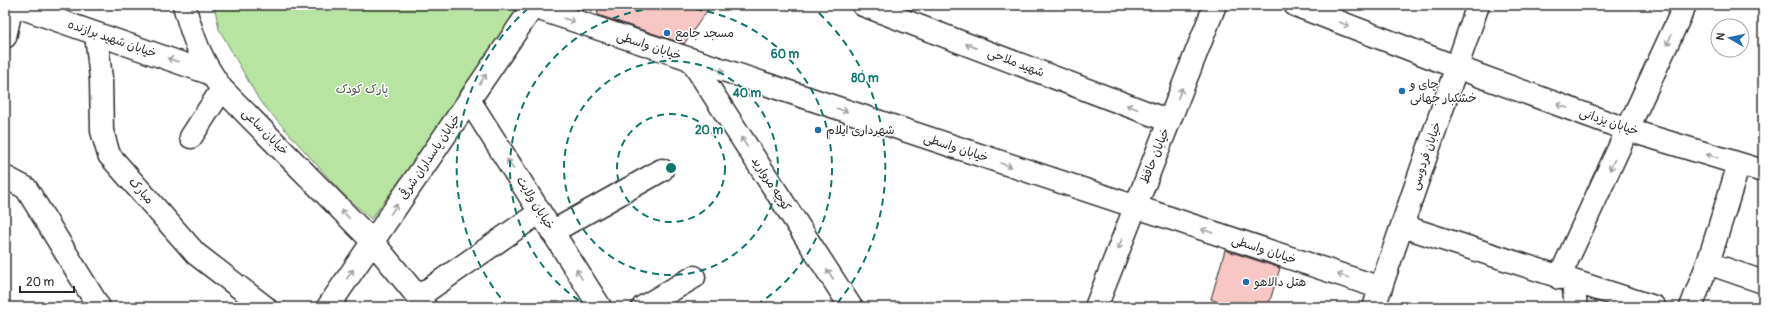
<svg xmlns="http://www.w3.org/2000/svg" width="1768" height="312" viewBox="0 0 1768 312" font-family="Pangolin,'Playpen Sans Arabic',sans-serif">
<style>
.green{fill:#b8e4a1;stroke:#728866}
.building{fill:#f7c6c5;stroke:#2b2b2b}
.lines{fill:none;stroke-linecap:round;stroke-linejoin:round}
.minor-casing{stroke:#2b2b2b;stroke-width:25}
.minor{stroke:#fff;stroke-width:22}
.oneway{stroke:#a0a0a0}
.ring{fill:none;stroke:#0f766e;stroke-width:2;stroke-dasharray:7 5}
.poi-dot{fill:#1f6fb2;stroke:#fff;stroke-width:1.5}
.labels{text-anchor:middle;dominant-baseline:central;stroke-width:3;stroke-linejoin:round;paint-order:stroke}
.poi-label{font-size:12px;fill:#2b2b2b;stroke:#fff;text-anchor:start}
.street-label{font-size:12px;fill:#2b2b2b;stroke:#fff}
.park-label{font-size:12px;fill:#4e5948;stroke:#fff}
.centre{fill:#0f766e;stroke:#fff;stroke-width:2}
.ring-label{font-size:12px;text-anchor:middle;font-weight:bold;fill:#0f766e;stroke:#fff;stroke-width:3;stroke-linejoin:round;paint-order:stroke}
</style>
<rect width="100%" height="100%" fill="#fff"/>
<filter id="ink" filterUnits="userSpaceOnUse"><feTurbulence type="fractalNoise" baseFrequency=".025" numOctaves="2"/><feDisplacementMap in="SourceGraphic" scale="8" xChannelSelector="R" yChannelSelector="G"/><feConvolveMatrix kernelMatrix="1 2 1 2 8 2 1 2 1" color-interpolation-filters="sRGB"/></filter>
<g filter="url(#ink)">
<!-- green -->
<path class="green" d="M 214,5 L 519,5 L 527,9 L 371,219 L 341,192 L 259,100 L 219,29 Z"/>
<!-- building -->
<path class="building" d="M 596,5 L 711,5 L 684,44 L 598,15 Z
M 1225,250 L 1280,268 L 1268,307 L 1228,307 L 1211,299 Z"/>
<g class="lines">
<defs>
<path id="minor" d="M 14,5 L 209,73
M 184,5 C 193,38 201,61 222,89 L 372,241 L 418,297 L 425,307
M 527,5 L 1381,288
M 863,5 L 1169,121
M 1295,5 L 1456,67 L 1628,130 L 1763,171
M 96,34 L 101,79 L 102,131 L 109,155 L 196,254 L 265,307
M 5,37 L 12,5
M 691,60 L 851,307
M 469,100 L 600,307
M 191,137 L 222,89
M 5,177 L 26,188 L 99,307
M 1402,226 L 1654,307
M 552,232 L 662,170
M 1708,263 L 1763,282
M 1559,278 L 1685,5
M 1573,282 L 1576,307
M 418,297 L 540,212
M 328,307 L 534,5
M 643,307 L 694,277
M 1096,307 L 1215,5
M 1374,307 L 1478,5
M 1691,307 L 1708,263 L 1739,164"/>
</defs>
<!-- minor casing -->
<use href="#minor" class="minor-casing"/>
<!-- minor -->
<use href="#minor" class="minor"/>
</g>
<!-- one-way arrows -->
<defs><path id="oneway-shaft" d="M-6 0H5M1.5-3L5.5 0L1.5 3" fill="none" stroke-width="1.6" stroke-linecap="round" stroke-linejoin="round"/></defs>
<g class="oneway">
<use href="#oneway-shaft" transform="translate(569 20) rotate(18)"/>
<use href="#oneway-shaft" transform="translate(1344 24) rotate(21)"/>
<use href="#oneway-shaft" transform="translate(1669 40) rotate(115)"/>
<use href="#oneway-shaft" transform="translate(971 46) rotate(-159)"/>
<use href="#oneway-shaft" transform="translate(173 60) rotate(-161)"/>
<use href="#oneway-shaft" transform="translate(719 70) rotate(18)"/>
<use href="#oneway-shaft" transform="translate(483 79) rotate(-56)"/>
<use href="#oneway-shaft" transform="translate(1180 93) rotate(-68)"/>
<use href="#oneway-shaft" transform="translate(1562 106) rotate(-160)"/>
<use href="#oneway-shaft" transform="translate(1132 107) rotate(-159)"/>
<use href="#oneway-shaft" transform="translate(842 110) rotate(18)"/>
<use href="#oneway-shaft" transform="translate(744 142) rotate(-123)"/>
<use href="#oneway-shaft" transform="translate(1712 156) rotate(-163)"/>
<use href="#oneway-shaft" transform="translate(510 164) rotate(-122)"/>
<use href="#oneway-shaft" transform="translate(1006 165) rotate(18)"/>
<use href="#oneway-shaft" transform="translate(1612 165) rotate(115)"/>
<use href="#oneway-shaft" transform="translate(394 209) rotate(-56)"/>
<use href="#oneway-shaft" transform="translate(345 214) rotate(-134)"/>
<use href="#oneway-shaft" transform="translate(1207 231) rotate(-162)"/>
<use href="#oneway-shaft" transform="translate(1120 244) rotate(112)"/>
<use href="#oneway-shaft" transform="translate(350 274) rotate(-57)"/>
<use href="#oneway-shaft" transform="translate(579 274) rotate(-122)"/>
<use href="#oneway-shaft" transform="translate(830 274) rotate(-123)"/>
<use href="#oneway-shaft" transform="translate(1343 276) rotate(-162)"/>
</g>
</g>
<!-- distance rings -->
<g class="ring">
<circle cx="671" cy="168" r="54"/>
<circle cx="671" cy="168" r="107"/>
<path d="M589 307A161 161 0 1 1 753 307"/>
<path d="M508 307A214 214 0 0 1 532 5M810 5A214 214 0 0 1 834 307"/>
</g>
<!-- markers -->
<g class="poi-dot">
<circle cx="667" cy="33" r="4"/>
<circle cx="1402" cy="91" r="4"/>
<circle cx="818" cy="130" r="4"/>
<circle cx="1246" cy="282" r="4"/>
</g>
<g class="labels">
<!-- poi labels -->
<g class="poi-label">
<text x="675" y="33">مسجد جامع</text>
<text x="1410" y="84">چای و<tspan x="1410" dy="14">خشکبار جهانی</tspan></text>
<text x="826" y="130">شهرداری ایلام</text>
<text x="1254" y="282">هتل دالاهو</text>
</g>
<!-- street labels -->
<g class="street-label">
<text transform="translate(112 39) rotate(19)">خیابان شهید برازنده</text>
<text transform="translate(649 46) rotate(18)">خیابان واسطی</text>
<text transform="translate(1016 63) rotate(21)">شهید ملاحی</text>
<text transform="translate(1609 122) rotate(19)">خیابان یزدانی</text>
<text transform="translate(265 132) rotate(45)">خیابان ساعی</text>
<text transform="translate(956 148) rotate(18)">خیابان واسطی</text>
<text transform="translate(1155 156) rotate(-68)">خیابان حافظ</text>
<text transform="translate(1426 156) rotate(-71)">خیابان فردوسی</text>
<text transform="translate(430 157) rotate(-56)">خیابان پاسداران شرقی</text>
<text transform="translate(771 184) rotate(57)">کوچه مروارید</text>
<text transform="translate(141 191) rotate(49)">مبارک</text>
<text transform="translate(535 203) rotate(58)">خیابان ولایت</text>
<text transform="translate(1264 250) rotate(18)">خیابان واسطی</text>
</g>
<!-- park labels -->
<g class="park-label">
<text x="362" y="89">پارک کودک</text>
</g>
</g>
<circle cx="671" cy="168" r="6" class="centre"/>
<g class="ring-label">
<text x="785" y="58">60 m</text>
<text x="865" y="82">80 m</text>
<text x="747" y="97">40 m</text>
<text x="709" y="134">20 m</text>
</g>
<!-- margin -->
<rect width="1768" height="312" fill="none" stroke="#fff" stroke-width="20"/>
<rect x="10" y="10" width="1748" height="292" fill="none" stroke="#2b2b2b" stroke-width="1.5" filter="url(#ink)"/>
<!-- north arrow -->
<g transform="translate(1730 38) rotate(279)"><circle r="19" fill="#ffffff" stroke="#aaaaaa"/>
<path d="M0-3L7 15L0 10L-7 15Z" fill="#1f6fb2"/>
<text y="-6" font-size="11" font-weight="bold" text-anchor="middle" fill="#2b2b2b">N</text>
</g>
<!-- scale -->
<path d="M20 286v6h54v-6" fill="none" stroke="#2b2b2b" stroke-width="2"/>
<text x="26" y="286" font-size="12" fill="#2b2b2b" stroke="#ffffff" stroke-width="3" paint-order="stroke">20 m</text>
</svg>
